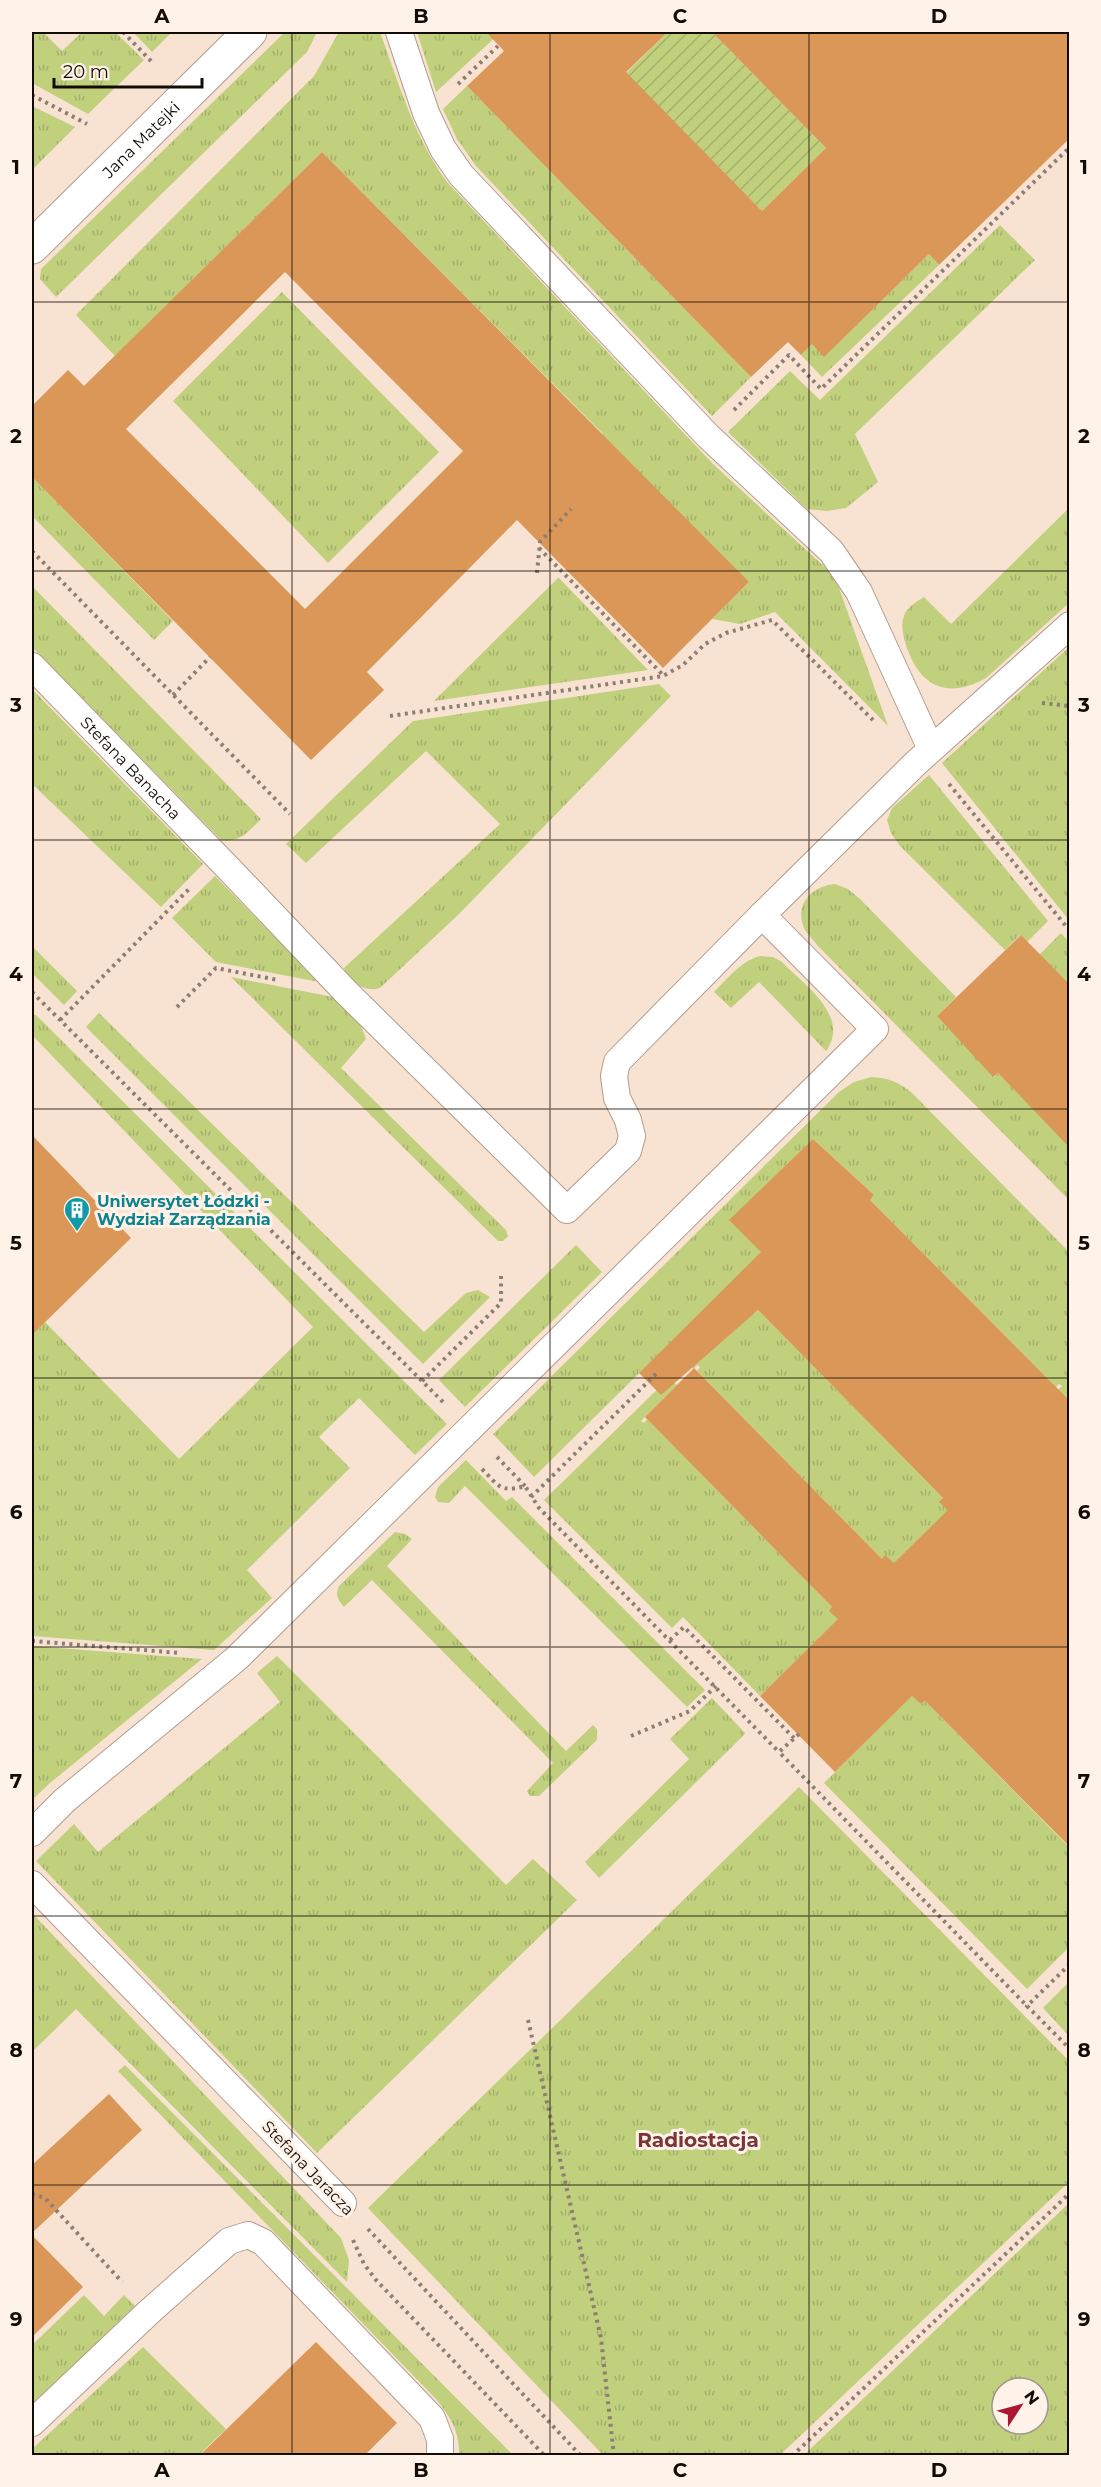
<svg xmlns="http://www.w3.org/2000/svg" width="1101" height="2487" viewBox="0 0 1101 2487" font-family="Montserrat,sans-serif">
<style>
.grass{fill:url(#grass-tufts);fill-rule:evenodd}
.garden{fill:url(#garden-furrows)}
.building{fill:#da9758;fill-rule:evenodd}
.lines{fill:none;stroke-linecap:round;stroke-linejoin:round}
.service-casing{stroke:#b19e8e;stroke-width:28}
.minor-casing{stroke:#b19e8e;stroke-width:35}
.path{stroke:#8c7e72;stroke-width:4;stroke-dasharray:3 4.5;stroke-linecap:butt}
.service{stroke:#fff;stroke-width:26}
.minor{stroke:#fff;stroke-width:33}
.grid{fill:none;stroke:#120c06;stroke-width:1.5;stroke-opacity:0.55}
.labels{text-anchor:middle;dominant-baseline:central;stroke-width:6;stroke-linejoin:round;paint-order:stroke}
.street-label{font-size:16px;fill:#120c06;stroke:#fff2e8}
.culture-label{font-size:16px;font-weight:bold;fill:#0d838f;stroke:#fff2e8;text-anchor:start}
.quarter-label{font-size:20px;font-weight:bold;fill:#7b3438;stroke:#fff2e8}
.neatline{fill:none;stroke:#120c06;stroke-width:2}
.grid-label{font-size:20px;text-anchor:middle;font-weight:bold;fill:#120c06}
</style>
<defs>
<pattern id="grass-tufts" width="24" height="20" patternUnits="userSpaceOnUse" patternTransform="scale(1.5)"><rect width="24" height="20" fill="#c0d07d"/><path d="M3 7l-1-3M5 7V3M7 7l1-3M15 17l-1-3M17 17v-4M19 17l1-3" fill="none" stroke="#a4b16b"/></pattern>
<pattern id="garden-furrows" width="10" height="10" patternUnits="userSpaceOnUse" patternTransform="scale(1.5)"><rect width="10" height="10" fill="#c0d07d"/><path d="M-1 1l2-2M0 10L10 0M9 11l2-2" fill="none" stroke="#a4b16b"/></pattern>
</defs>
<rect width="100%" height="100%" fill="#f8e3d2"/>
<!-- grass -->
<path class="grass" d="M 32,32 L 43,32 L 62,51 L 82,32 L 115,32 L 144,60 L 88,114 L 32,83 Z
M 133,32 L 172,32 L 152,52 Z
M 285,32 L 317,32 L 307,52 L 56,297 L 40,279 L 41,269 Z
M 339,32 L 380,32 C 399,84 414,137 447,182 L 713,464 L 829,571 L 838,585 L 888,726 L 775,612 L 740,624 L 712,619 L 749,582 L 572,465 L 603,434 L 322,152 L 115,356 L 76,315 L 314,76 Z
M 417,32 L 501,32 L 436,92 Z
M 467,86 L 751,377 L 712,416 L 476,166 L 457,139 L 443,109 Z
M 32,106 L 75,127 L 32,170 Z
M 1000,225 L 1035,260 L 855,434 L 878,482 L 846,508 L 827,511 L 807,509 L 728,432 L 790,371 L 820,400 Z
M 929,254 L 939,265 L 822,377 L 801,355 L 812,344 L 824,356 Z
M 282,292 L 439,452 L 328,563 L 173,401 Z
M 32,477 L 173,621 L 154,640 L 32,516 Z
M 1069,508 L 1069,603 L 986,678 C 949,699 921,688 907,648 C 904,638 900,626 904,616 C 906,608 917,601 924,597 L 951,624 Z
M 558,577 L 648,670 L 434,701 L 558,578 Z
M 32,586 L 261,819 C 248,832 240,843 221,840 L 32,647 Z
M 1069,647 L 1069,920 L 942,763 Z
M 659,684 L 671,696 L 458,915 L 380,988 C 366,993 348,982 344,968 L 500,824 L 426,751 L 306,863 L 286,844 L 413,721 Z
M 32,689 L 203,864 L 161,907 L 32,784 Z
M 929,775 L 1048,921 L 1027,942 L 1020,935 L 1005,950 L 900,846 L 891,833 L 887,820 L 892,808 Z
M 215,876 L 319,982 L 216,962 L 172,918 Z
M 835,884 L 848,889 L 859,898 L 956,997 L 937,1016 L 994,1077 L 998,1073 L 1069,1146 L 1069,1200 L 817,945 C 814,940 808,935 805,930 C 793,906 811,886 835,884 Z
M 1061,933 L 1069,942 L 1069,999 L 1039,955 Z
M 32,946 L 77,991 L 64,1005 L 32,973 Z
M 760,956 L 773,957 L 782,962 C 804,985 851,1016 826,1051 L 759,982 L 731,1008 L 714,992 C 728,978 741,961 760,956 Z
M 231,977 L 333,997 L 360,1023 L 366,1039 L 341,1068 L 506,1230 L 508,1236 L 503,1241 L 498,1241 Z
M 99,1013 L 424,1332 L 466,1293 L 478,1290 L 490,1297 L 423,1364 L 86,1027 Z
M 32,1015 L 36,1015 L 447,1424 L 415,1455 L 359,1398 L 319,1437 L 350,1468 L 247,1570 L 272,1598 L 214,1650 L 32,1636 L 32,1335 L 45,1322 L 179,1459 L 313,1327 L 32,1035 Z
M 871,1077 C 888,1078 897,1081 911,1092 L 1069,1252 L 1069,1440 L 1027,1420 L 1062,1386 L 1059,1384 L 1056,1387 L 870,1200 L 874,1195 L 813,1139 L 730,1220 L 793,1221 L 534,1477 L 493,1434 L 839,1092 L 854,1082 Z
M 576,1245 L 602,1272 L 465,1407 L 439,1380 Z
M 758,1310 L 943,1498 L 1015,1445 L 891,1567 L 885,1556 L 882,1559 L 697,1371 L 700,1367 L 697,1365 L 694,1369 L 686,1361 L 752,1311 L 754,1314 Z
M 669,1378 L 677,1385 L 641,1421 L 644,1423 L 647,1419 L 832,1607 L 873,1585 L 760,1696 L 683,1617 L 672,1628 L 544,1500 Z
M 466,1460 L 506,1501 L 512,1497 L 705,1690 L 687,1707 L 465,1486 L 449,1503 L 438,1502 L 435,1497 L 438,1487 Z
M 395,1532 L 405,1534 L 412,1539 L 387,1566 L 566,1751 L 593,1725 L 597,1729 L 597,1740 L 539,1796 L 530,1796 L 527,1791 L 553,1763 L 372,1580 L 344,1607 C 338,1600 335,1595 339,1586 Z
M 32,1646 L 202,1659 L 50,1783 L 32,1800 Z
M 277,1656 L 506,1885 L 533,1859 L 577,1900 L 317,2153 L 36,1861 L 74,1824 L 98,1852 L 280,1702 L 257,1673 Z
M 948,1660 L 954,1667 L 919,1702 L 921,1704 L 925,1701 L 1069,1847 L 1069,1947 L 1027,1989 L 824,1783 Z
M 712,1698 L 745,1733 L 743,1736 L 599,1878 L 585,1862 L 689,1759 L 670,1739 Z
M 799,1787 L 1069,2061 L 1069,2182 L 780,2455 L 603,2455 L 368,2208 Z
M 32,1913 L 341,2238 L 349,2260 L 347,2282 L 76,2009 L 32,2052 Z
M 1069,1982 L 1069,2036 L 1043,2008 Z
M 125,2065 L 513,2455 L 459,2455 C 460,2432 450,2416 436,2399 L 118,2071 Z
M 1069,2203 L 1069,2455 L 804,2455 ZM 1002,2388 L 1038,2388 L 1038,2424 L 1002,2424 Z
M 84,2295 L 104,2316 L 124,2295 L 135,2306 L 32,2405 L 32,2345 Z
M 143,2347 L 226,2429 L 199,2455 L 32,2455 L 32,2449 Z"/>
<!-- garden -->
<path class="garden" d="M 668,32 L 712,32 L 826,148 L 762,211 L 626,73 Z"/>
<!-- building -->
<path class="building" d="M 486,32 L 668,32 L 626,72 L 762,211 L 826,148 L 712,32 L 1070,32 L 1070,138 L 939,265 L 929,254 L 824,357 L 812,344 L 801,355 L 788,342 L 751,377 L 467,86 L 504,51 Z
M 322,152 L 749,582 L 663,668 L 517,520 L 367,672 L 384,690 L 311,760 L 32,477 L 32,406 L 68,370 L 84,386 ZM 285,272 L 463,451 L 305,609 L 126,429 Z
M 1021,935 L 1070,985 L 1070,1148 L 998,1073 L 993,1077 L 937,1016 Z
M 32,1135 L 131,1238 L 32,1335 Z
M 813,1139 L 874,1195 L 870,1200 L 1070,1401 L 1070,1847 L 925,1701 L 921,1704 L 912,1696 L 835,1772 L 760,1696 L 838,1619 L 829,1611 L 832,1607 L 645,1417 L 694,1368 L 882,1559 L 885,1555 L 894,1563 L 948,1510 L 939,1502 L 943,1498 L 758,1310 L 661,1395 L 639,1373 L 761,1252 L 729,1220 Z
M 109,2094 L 142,2130 L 32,2233 L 32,2165 Z
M 32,2235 L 83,2287 L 32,2337 Z
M 316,2342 L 397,2423 L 364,2456 L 199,2456 Z"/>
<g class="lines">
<defs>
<g id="service">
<path d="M 399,32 L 426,113 L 443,149 L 461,175 L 708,436 L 831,551 L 859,592 L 931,749"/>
<path id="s1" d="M 32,666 L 231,871 L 347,993 L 567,1210 L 628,1151 L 632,1136 L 628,1120 L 617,1098 L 614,1076 L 617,1062 L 762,915"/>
<path d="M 32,1833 L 65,1800 L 237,1658 L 875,1029 L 762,915 L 916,763 L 1070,625"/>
<path d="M 32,1884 L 343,2203"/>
<path d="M 32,2423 L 149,2312 L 229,2241 L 248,2235 L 263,2242 L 432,2418 L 440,2439 L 440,2456"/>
</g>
<g id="minor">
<path id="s2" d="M 32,247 L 250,32"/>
</g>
</defs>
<!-- service casing -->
<use href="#service" class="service-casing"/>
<!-- minor casing -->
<use href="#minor" class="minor-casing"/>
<!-- path -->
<path class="path" d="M 123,32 L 151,61
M 458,84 L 498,46
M 32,95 L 87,124
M 734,410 L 789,355 L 821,389 L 1070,147
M 539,548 L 663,675
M 32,551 L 290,814
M 537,573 L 540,542 L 571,509
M 173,695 L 210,657
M 1042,703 L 1070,706
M 390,716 L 663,676 L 683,665 L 705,644 L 726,633 L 772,620 L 873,720
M 949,784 L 1070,931
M 32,992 L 443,1402
M 177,1007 L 216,968 L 278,980
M 60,1020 L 191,887
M 422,1381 L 501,1303 L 501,1272
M 497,1457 L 525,1486
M 482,1469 C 499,1486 500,1493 525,1486 L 539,1508 L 779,1752
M 531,1497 L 657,1373
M 670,1640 L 684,1627 L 794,1738
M 32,1641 L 180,1653
M 799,1734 L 779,1752 L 1027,2006
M 631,1736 L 690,1711 L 716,1686
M 1070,1964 L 1027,2006 L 1070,2049
M 528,2020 L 601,2338 L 614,2456
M 32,2194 L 45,2198 L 122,2282
M 368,2229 L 581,2456
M 353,2240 L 364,2264 L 376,2280 L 545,2456
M 792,2456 L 1070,2193"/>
<!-- service -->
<use href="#service" class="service"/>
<!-- minor -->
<use href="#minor" class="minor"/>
</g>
<!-- grid -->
<path class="grid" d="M 292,32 L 292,2456M 550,32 L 550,2456M 809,32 L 809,2456M 32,302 L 1070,302M 32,571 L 1070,571M 32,840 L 1070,840M 32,1109 L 1070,1109M 32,1378 L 1070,1378M 32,1647 L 1070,1647M 32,1916 L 1070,1916M 32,2185 L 1070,2185"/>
<!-- icons -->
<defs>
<symbol id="building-pin" viewBox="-11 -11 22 30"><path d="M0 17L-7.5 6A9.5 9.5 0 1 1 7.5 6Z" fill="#0f9aa8" stroke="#fff2e8"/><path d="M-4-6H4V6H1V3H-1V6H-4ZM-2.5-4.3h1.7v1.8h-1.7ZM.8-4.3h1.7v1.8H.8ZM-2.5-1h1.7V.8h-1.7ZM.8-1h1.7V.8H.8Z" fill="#fff"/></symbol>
</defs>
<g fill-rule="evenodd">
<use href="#building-pin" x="62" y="1195" width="30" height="40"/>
</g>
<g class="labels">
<!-- street labels -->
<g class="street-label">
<text stroke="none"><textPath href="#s2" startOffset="153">Jana Matejki</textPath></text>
<text stroke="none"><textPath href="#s1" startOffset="142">Stefana Banacha</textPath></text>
<text transform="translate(308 2168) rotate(46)">Stefana Jaracza</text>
</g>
<!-- culture labels -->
<g class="culture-label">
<text x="97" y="1201">Uniwersytet Łódzki -<tspan x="97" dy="18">Wydział Zarządzania</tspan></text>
</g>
<!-- quarter labels -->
<g class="quarter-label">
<text x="698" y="2140">Radiostacja</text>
</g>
</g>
<!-- border -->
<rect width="1101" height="2487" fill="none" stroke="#fff2e8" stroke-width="66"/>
<!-- north arrow -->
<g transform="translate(1020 2406) rotate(54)"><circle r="28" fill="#fff2e8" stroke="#a0968e" stroke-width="1.5"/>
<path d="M0-4.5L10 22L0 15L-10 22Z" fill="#ac1632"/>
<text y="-9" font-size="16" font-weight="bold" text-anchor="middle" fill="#120c06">N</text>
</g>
<!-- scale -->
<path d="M54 78v9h148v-9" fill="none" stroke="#120c06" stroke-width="3"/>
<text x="63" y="78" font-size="18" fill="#120c06" stroke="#fff2e8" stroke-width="4.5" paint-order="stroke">20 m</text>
<rect x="33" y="33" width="1035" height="2421" class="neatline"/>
<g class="grid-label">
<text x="162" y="23">A</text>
<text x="421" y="23">B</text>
<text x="680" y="23">C</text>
<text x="939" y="23">D</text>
<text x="16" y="174">1</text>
<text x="1084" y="174">1</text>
<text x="16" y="443">2</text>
<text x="1084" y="443">2</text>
<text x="16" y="712">3</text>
<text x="1084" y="712">3</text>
<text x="16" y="981">4</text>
<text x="1084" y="981">4</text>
<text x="16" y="1250">5</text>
<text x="1084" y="1250">5</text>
<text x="16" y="1519">6</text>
<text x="1084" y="1519">6</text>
<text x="16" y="1788">7</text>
<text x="1084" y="1788">7</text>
<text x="16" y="2057">8</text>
<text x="1084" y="2057">8</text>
<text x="16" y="2326">9</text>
<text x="1084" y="2326">9</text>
<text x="162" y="2477">A</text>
<text x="421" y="2477">B</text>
<text x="680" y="2477">C</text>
<text x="939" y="2477">D</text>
</g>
</svg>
